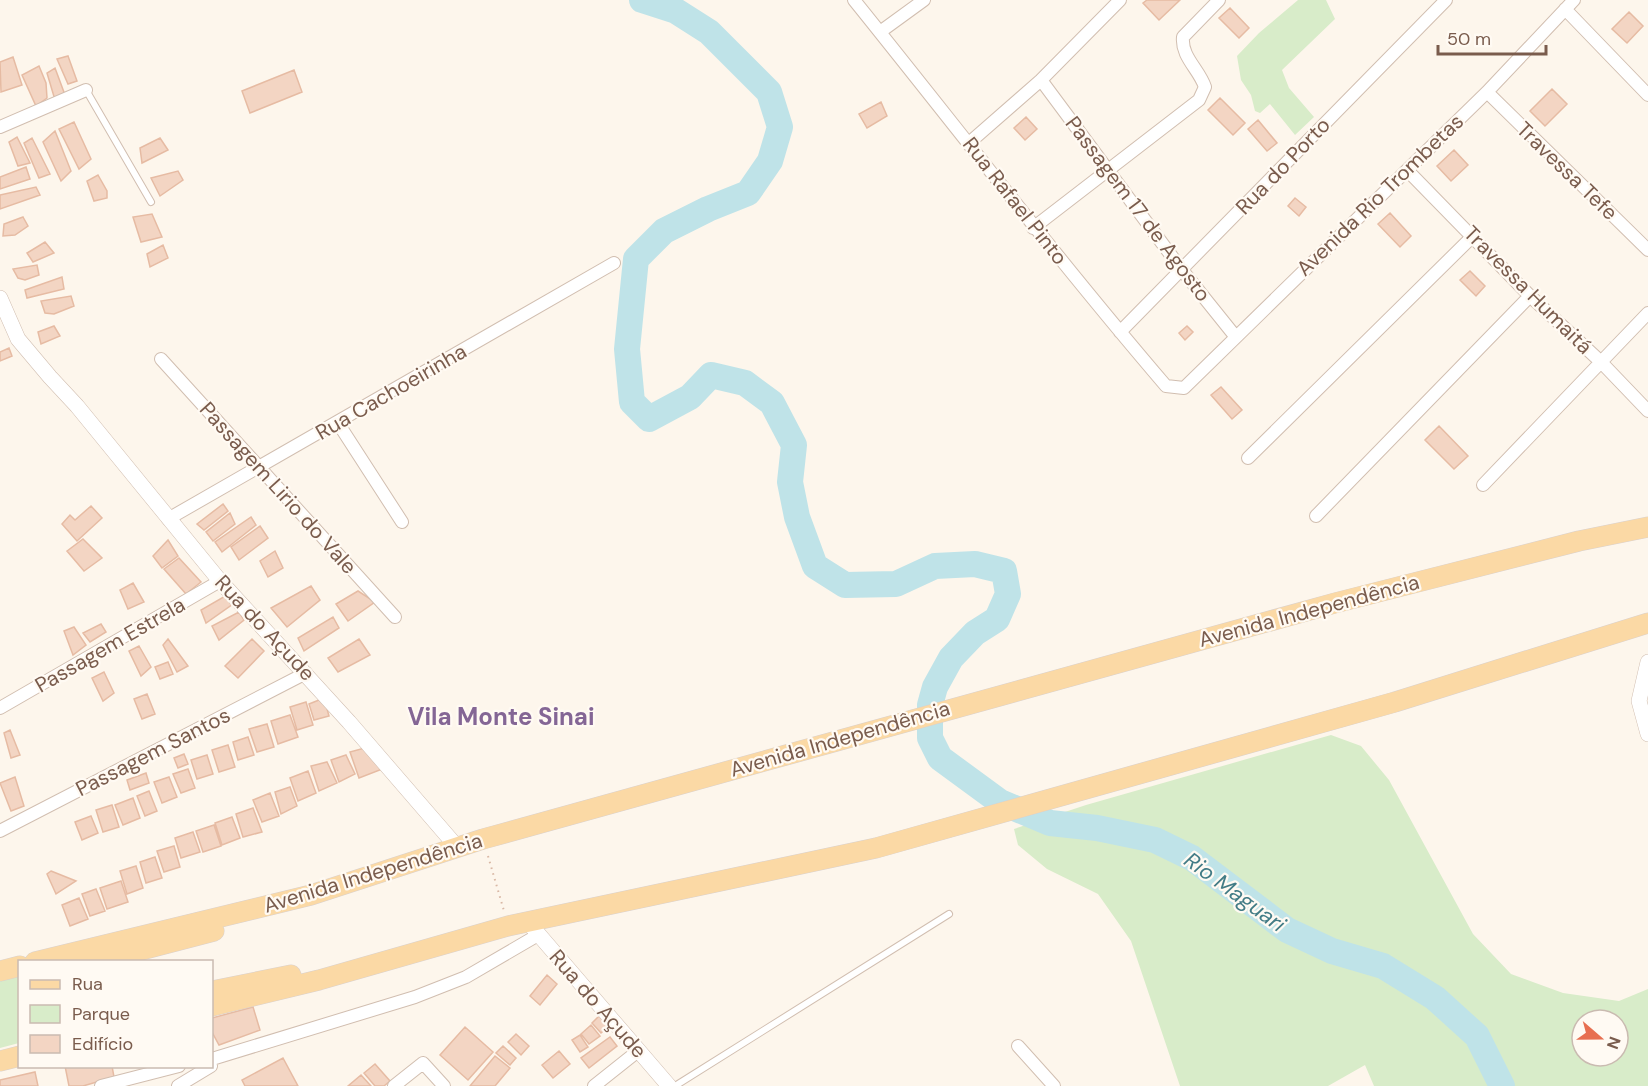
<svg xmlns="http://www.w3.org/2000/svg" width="1648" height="1086" viewBox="0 0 1648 1086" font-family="'DM Sans',sans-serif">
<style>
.green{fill:#d8ecc9;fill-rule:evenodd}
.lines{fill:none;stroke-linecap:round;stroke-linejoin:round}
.river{stroke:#bfe3e8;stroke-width:26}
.building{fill:#f3d5c3;stroke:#e6bba3;stroke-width:1.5}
.service-casing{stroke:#d1beb0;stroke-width:8}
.minor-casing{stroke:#d1beb0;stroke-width:14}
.tertiary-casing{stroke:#d1beb0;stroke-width:16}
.primary-casing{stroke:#dad1cd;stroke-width:21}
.path{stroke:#d9b8a5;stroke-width:2;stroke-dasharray:1.5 4.5;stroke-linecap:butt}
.service{stroke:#fff;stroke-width:6}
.minor{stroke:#fff;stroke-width:12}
.tertiary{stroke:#fff;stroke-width:15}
.primary{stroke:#fbd9a5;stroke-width:20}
.labels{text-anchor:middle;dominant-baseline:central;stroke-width:4.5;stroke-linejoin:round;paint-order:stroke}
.street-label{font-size:21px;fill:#7a5c4d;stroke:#fffaf3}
.water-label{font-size:22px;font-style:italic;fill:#437c86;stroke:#fffaf3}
.quarter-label{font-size:24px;font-weight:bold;fill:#846695;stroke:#fffaf3}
</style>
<rect width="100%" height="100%" fill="#fdf6ec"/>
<!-- green -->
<path class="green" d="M 1298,0 L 1326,0 L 1335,19 L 1282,70 L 1289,88 L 1314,117 L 1295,135 L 1270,104 L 1260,113 L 1255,111 L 1251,95 L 1241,80 L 1237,56 L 1259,33 Z
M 1331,735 L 1361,746 L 1389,780 L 1473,934 L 1511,974 L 1563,993 L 1619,1001 L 1648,989 L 1648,1086 L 1374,1086 L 1365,1065 L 1328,1086 L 1180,1086 L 1131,941 L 1098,894 L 1047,869 L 1018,845 L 1014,829 L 1086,805 ZM 1582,1020 L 1618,1020 L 1618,1056 L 1582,1056 Z
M 19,973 L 19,1043 L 0,1048 L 0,978 Z"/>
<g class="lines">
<!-- river -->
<path class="river" d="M 642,0 L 676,11 L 709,32 L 769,92 L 780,127 L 770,161 L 748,193 L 708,209 L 664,231 L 636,259 L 627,349 L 632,402 L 649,419 L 690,397 L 711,375 L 745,383 L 772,403 L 794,445 L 790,482 L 797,517 L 815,566 L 845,585 L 896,584 L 935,566 L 975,564 L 1004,571 L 1008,594 L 997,619 L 975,633 L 951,658 L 935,687 L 930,705 L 930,738 L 940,758 L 1000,802 L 1050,823 L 1097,828 L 1155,840 L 1192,858 L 1287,930 L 1332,951 L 1383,966 L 1435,998 L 1477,1036 L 1502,1086"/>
</g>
<!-- building -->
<path class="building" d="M 1147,0 L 1180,0 L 1159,20 L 1143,3 Z
M 1230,8 L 1249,28 L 1239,38 L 1219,18 Z
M 1629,12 L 1643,26 L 1627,43 L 1612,29 Z
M 68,56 L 77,81 L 68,84 L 57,59 Z
M 13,57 L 22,85 L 1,92 L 0,62 Z
M 39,66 L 46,83 L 47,98 L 36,106 L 22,75 Z
M 55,68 L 65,95 L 55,100 L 47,73 Z
M 294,70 L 302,92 L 250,113 L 242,91 Z
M 1552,89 L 1567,104 L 1545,126 L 1530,111 Z
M 1220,98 L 1245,123 L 1233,135 L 1208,110 Z
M 881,102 L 887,116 L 867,128 L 859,114 Z
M 1026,117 L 1037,129 L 1025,140 L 1014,128 Z
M 1258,120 L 1277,143 L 1267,151 L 1248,129 Z
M 74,122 L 91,159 L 79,169 L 59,129 Z
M 55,131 L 71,171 L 61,181 L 43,142 Z
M 17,137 L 30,163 L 18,166 L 9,142 Z
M 32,138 L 50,174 L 39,178 L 24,143 Z
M 160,138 L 168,150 L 142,163 L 140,148 Z
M 1454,150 L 1468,165 L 1451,181 L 1437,166 Z
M 26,167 L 30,179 L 0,189 L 0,177 Z
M 178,171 L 183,180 L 160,196 L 151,178 Z
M 98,175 L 107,191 L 107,198 L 94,201 L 87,181 Z
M 36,187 L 40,195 L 0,209 L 0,195 Z
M 1295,198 L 1306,207 L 1299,216 L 1288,206 Z
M 1390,213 L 1411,236 L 1400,247 L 1378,224 Z
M 152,214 L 162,237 L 141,242 L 133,217 Z
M 23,217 L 28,226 L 15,235 L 3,236 L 4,224 Z
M 45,242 L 54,253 L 33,262 L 27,253 Z
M 163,245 L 168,258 L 150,267 L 147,254 Z
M 37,265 L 39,275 L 25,280 L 18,278 L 13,269 Z
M 1470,271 L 1485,286 L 1476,296 L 1460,280 Z
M 62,277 L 64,289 L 27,298 L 25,290 Z
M 71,296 L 74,306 L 54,314 L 45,313 L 41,301 Z
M 54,326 L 60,336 L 41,344 L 38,332 Z
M 1187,326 L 1193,332 L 1185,340 L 1179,333 Z
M 9,348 L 12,356 L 0,361 L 0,352 Z
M 1221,387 L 1242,410 L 1232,419 L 1211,395 Z
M 1439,426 L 1468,456 L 1454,469 L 1425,440 Z
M 223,504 L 228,511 L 204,530 L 197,524 Z
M 91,506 L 102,518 L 77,541 L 62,524 L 70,515 L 75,520 Z
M 230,513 L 235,524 L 213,541 L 206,532 Z
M 251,517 L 256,525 L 222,552 L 215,542 Z
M 260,526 L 268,538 L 239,560 L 231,547 Z
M 83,539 L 102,558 L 84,571 L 67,551 Z
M 168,540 L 178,556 L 162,568 L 153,556 Z
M 275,551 L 283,568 L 268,577 L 260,561 Z
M 179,558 L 201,582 L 186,594 L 164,569 Z
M 133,583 L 144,602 L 128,609 L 120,590 Z
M 311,586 L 320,600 L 287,627 L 271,608 Z
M 358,591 L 375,602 L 348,621 L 336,604 Z
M 227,595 L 233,604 L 206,623 L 201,610 Z
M 239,612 L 244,620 L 219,640 L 212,626 Z
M 333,617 L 339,628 L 304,651 L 298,638 Z
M 101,624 L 106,632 L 90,642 L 83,633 Z
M 74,627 L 86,645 L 73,655 L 64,631 Z
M 168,639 L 188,666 L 177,672 L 163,645 Z
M 252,639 L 264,651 L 238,678 L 225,666 Z
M 359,639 L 370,655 L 338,672 L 328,658 Z
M 139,646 L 151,667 L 141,676 L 129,651 Z
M 168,662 L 173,674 L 160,679 L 155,667 Z
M 104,672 L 114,693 L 103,701 L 92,678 Z
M 147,694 L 155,714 L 142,719 L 134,699 Z
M 324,698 L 329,716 L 314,720 L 309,704 Z
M 306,702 L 313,725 L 297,730 L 290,707 Z
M 290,715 L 298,737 L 278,744 L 271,721 Z
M 267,724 L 274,747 L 257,752 L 249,729 Z
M 10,730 L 20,755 L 11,758 L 4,733 Z
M 248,737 L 254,755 L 238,760 L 233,742 Z
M 228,745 L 235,767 L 219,772 L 212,750 Z
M 368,747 L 385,768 L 359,778 L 350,752 Z
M 184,754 L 188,764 L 178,768 L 174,758 Z
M 207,755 L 213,774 L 197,779 L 191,760 Z
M 346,755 L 355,774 L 339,782 L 331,760 Z
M 327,762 L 337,783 L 319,791 L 311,766 Z
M 188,769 L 195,788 L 181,793 L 173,774 Z
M 308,771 L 316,793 L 298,801 L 290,778 Z
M 146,773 L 149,783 L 130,790 L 127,780 Z
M 15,777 L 24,806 L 11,811 L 0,783 Z
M 169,777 L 177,797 L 162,803 L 154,782 Z
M 290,787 L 297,806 L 281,814 L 275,792 Z
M 149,791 L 157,811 L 145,816 L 137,796 Z
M 270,793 L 279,816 L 262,822 L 253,800 Z
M 133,798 L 140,818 L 123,825 L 115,805 Z
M 112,805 L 119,827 L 103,832 L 96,810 Z
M 253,808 L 262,832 L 243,837 L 236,814 Z
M 91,816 L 98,833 L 82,840 L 75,822 Z
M 232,817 L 240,838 L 222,845 L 215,823 Z
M 214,825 L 221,846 L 203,852 L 196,831 Z
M 193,832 L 200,852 L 181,858 L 175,838 Z
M 174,846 L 180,867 L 164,872 L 157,851 Z
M 155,857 L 162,878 L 146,883 L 140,862 Z
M 136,866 L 143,888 L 127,894 L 120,871 Z
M 51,871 L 76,881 L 56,894 L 47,874 Z
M 121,881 L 128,902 L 107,909 L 100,888 Z
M 96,889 L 105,911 L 90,916 L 82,894 Z
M 79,898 L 88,919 L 70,926 L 62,905 Z
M 547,975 L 557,984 L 540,1005 L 530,996 Z
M 253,1007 L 260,1030 L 219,1045 L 212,1032 L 212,1018 Z
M 602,1013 L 612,1023 L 601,1033 L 592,1023 Z
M 591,1025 L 600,1036 L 589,1044 L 581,1034 Z
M 465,1027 L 493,1052 L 468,1080 L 440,1055 Z
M 516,1034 L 529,1046 L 521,1055 L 508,1042 Z
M 580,1035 L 588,1047 L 580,1052 L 572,1040 Z
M 610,1037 L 617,1046 L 589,1068 L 581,1058 Z
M 503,1046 L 516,1058 L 510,1065 L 496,1053 Z
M 559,1051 L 570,1064 L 553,1078 L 542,1065 Z
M 495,1056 L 510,1068 L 495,1086 L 470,1086 Z
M 283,1058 L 298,1086 L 245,1086 L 242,1080 Z
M 375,1064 L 390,1081 L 384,1086 L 375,1086 L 364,1073 Z
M 65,1066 L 112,1066 L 114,1077 L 83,1086 L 69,1086 Z
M 35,1072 L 38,1086 L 0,1086 L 0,1080 Z
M 361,1075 L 371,1086 L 348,1086 Z"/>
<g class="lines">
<defs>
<path id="service" d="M 86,90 L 151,202
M 675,1086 L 949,914"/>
<path id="minor" d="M 854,0 C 958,129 1058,260 1166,386 L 1184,388 L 1487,92 L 1574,0
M 1565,9 L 1648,95
M 880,32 L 924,0
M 1041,80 L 1182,270 L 1235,336
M 1487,92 L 1648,250
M 0,127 L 86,90
M 969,143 L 1041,80 L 1120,0
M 1407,170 L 1530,296 L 1601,362 L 1648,411
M 1033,228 L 1199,100 L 1205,87 C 1199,69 1181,57 1183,37 L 1219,0
M 1120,332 L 1446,0
M 161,359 L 395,617
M 338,423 L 402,522
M 1248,458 L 1473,236
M 1483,485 L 1648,313
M 1316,516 L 1530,296
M 168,519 L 614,263
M 0,708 L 220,581
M 0,831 L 306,673
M 1018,1046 L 1054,1086
M 212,1059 L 415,997 L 466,977 L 538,935
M 101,1086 L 179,1066
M 178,1086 L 211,1066
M 394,1086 L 423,1063 L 444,1086
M 594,1086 L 638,1051"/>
<path id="tertiary" d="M 0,298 L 18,339 L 50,377 L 77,406 L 220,581 L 349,722 L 457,847
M 1648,662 L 1639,701 L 1648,734
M 528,922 L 669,1086"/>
<path id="primary" d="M 35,962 L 311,895 L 483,839 L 1335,603 L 1579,541 L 1648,527
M 95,962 L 214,931
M 0,971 L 20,966
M 212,991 L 291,975
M 212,1006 L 319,980 L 508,926 L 876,848 L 1395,702 L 1648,623
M 0,1061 L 20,1056"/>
</defs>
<!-- service casing -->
<use href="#service" class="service-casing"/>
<!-- minor casing -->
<use href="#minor" class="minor-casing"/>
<!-- tertiary casing -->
<use href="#tertiary" class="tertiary-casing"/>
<!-- primary casing -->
<use href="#primary" class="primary-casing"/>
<!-- path -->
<path class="path" d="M 488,856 L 504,911"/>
<!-- service -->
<use href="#service" class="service"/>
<!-- minor -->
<use href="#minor" class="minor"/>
<!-- tertiary -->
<use href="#tertiary" class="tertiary"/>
<!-- primary -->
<use href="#primary" class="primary"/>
</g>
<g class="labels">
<!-- street labels -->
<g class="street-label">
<text transform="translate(1283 166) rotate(-46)">Rua do Porto</text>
<text transform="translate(1567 171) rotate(44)">Travessa Tefe</text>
<text transform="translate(1380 195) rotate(-44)">Avenida Rio Trombetas</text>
<text transform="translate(1015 201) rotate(52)">Rua Rafael Pinto</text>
<text transform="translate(1138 209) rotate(53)">Passagem 17 de Agosto</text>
<text transform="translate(1528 290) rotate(45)">Travessa Humaitá</text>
<text transform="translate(391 392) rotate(-30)">Rua Cachoeirinha</text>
<text transform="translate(278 488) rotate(48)">Passagem Lirio do Vale</text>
<text transform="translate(1309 611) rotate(-15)">Avenida Independência</text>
<text transform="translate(265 628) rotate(47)">Rua do Açude</text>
<text transform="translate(110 645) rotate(-30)">Passagem Estrela</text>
<text transform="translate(840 739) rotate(-16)">Avenida Independência</text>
<text transform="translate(153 752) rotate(-27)">Passagem Santos</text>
<text transform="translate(373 873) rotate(-17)">Avenida Independência</text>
<text transform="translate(598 1004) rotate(49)">Rua do Açude</text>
</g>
<!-- water labels -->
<g class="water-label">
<text transform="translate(1235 892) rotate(36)">Rio Maguari</text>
</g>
<!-- quarter labels -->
<g class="quarter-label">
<text x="501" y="716">Vila Monte Sinai</text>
</g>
</g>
<!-- legend -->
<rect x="18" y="960" width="195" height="108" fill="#fffaf3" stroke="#cabbb1" stroke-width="1.5"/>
<rect x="30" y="980" width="30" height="9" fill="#fbd9a5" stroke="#cabbb1" stroke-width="1.5"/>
<text x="72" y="990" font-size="18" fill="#7a5c4d">Rua</text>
<rect x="30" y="1005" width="30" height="18" fill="#d8ecc9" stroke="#cabbb1" stroke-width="1.5"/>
<text x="72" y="1020" font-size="18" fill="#7a5c4d">Parque</text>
<rect x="30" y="1035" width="30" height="18" fill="#f3d5c3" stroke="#cabbb1" stroke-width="1.5"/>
<text x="72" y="1050" font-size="18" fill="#7a5c4d">Edifício</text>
<!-- north arrow -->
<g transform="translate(1600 1038) rotate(110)"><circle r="28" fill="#fffaf3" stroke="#cabbb1" stroke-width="1.5"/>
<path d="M0-4.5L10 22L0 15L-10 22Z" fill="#e76f51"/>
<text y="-9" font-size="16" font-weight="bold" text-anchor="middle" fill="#7a5c4d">N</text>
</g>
<!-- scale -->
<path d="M1438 45v9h108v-9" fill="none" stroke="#7a5c4d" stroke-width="3"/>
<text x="1447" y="45" font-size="18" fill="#7a5c4d" stroke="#fffaf3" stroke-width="4.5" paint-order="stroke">50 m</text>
</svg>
